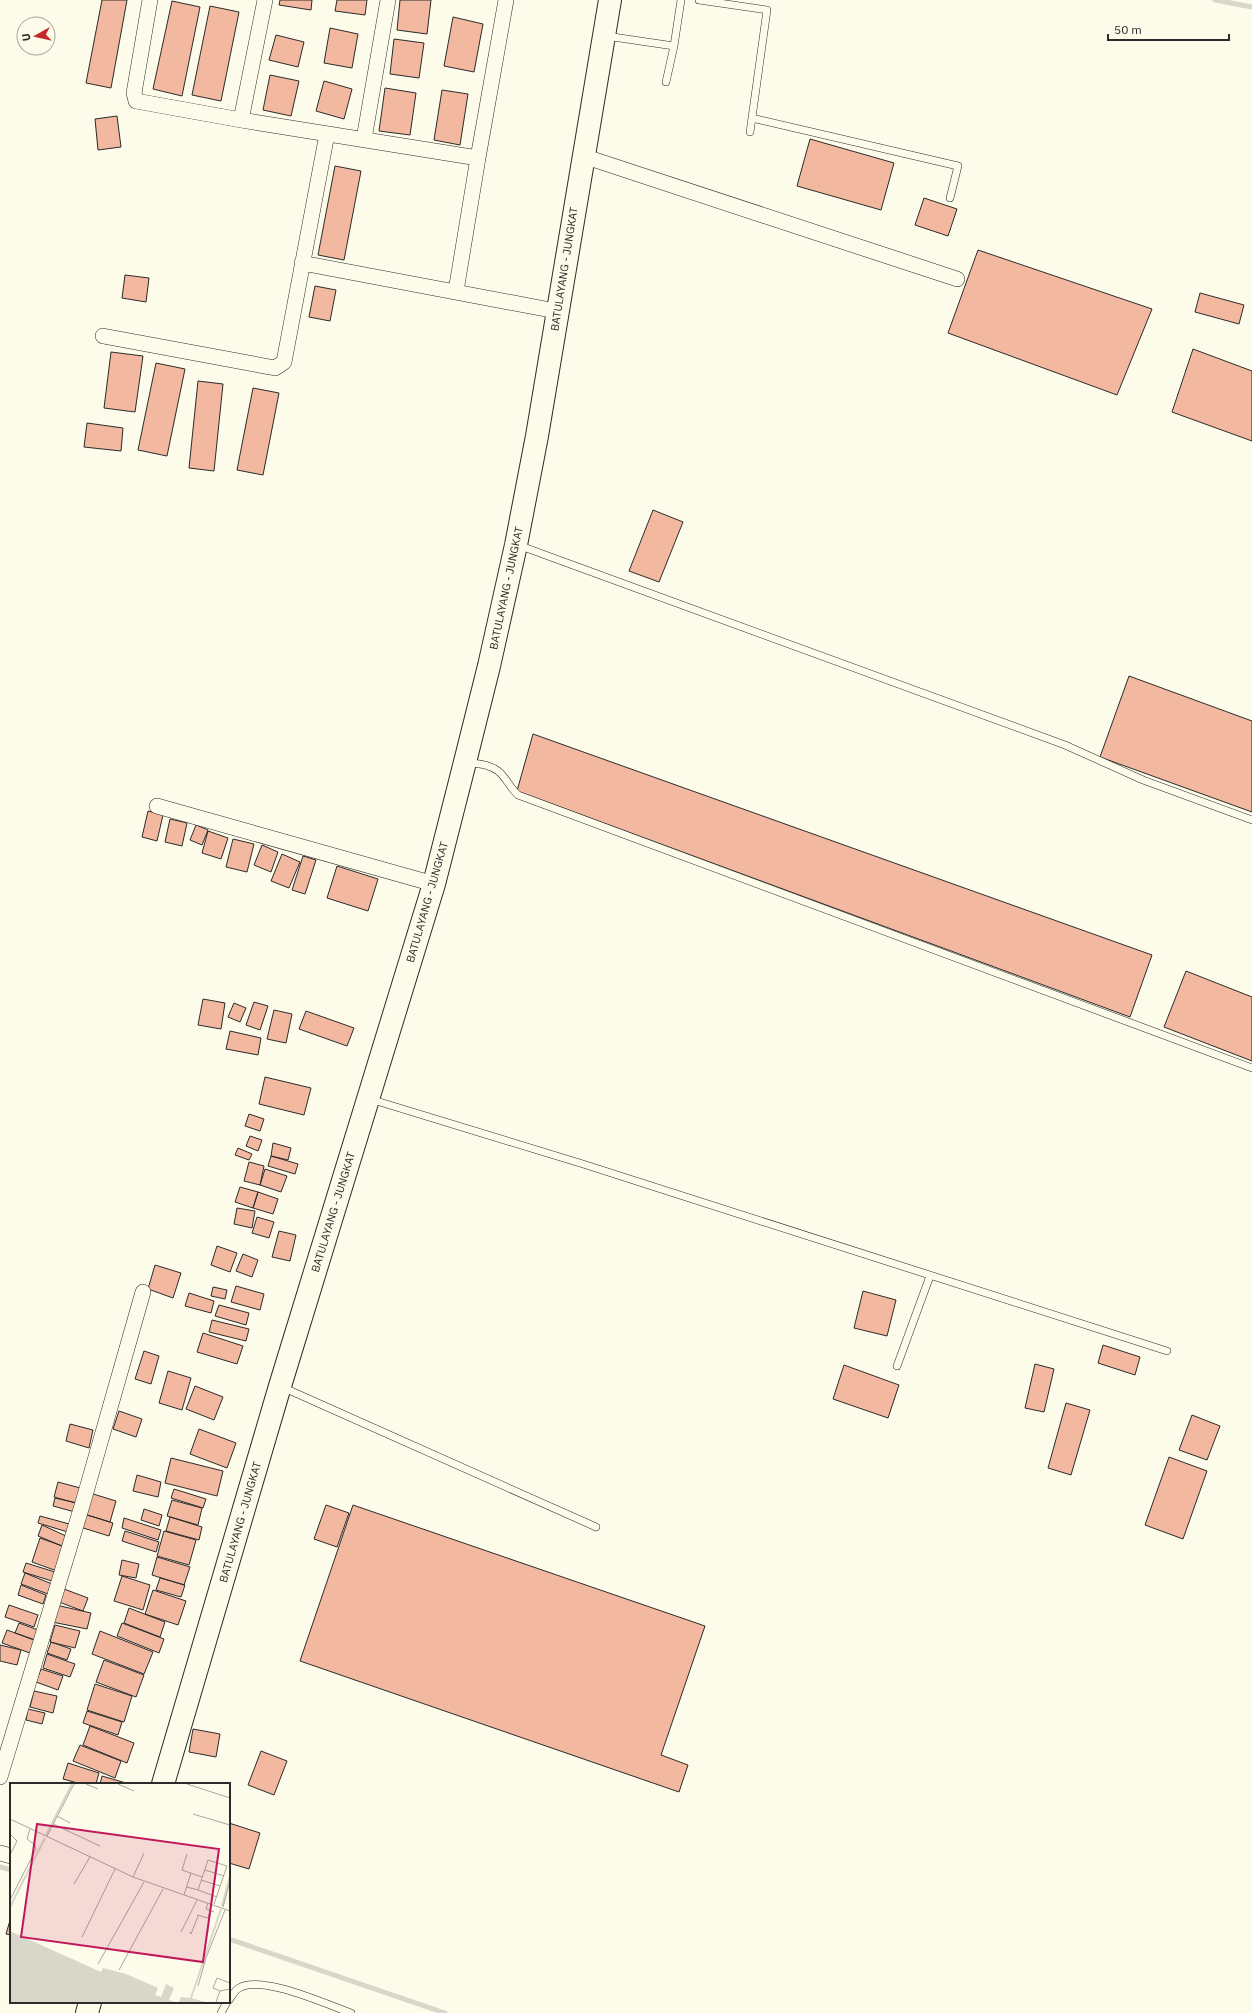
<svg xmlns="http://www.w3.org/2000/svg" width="1252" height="2013" viewBox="0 0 1252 2013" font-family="'IBM Plex Sans',sans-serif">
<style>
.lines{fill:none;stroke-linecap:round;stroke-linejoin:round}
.stream{stroke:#d8d7c9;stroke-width:5}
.building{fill:#f2b8a0;stroke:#2b2b2b}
.service-casing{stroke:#2b2b2b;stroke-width:8}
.minor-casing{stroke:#2b2b2b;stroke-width:16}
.trunk-casing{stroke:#2b2b2b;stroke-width:24}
.service{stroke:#fdfbea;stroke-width:7}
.minor{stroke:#fdfbea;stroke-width:15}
.trunk{stroke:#fdfbea;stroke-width:22}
.labels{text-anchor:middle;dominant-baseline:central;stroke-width:3;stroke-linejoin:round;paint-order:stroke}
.street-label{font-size:11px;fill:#2b2b2b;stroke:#fdfbea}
.inset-river{fill:none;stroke:#d8d7c9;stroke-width:2}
.inset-road{fill:none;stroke:#a9a89e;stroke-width:1}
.view{fill:#c2185b;fill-opacity:0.15;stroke:#c2185b;stroke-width:2}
.inset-edge{fill:none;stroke:#2b2b2b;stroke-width:2}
</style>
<rect width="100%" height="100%" fill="#fdfbea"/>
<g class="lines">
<!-- stream -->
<path class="stream" d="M 1215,0 L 1252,7
M 0,1867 L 11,1870
M 229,1939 L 445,2013"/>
</g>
<!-- building -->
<path class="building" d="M 102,0 L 127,0 L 111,88 L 86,83 Z
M 280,0 L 312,0 L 311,10 L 279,5 Z
M 337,0 L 367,0 L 365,15 L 335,11 Z
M 400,0 L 431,0 L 427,34 L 397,30 Z
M 172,1 L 200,7 L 182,96 L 153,89 Z
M 210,6 L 239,12 L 221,101 L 192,95 Z
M 453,17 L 483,24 L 474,72 L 444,66 Z
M 330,28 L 358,34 L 352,68 L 324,63 Z
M 276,35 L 304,42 L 298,67 L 269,60 Z
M 394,39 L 424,43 L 419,78 L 390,74 Z
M 270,75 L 299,81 L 291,116 L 263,110 Z
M 324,81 L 352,89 L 344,119 L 316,111 Z
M 385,88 L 416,93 L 410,135 L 379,131 Z
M 442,90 L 468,94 L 460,145 L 434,140 Z
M 117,116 L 121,147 L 98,150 L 95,119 Z
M 810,139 L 894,163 L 881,210 L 797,186 Z
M 335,166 L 361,171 L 344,260 L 318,255 Z
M 924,198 L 957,209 L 948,236 L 915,225 Z
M 978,250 L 1152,309 L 1117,395 L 948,333 Z
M 125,275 L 149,278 L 146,302 L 122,298 Z
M 315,286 L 336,290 L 330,321 L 309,317 Z
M 1200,293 L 1244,305 L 1239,324 L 1195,312 Z
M 1193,349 L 1252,371 L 1252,441 L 1172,412 Z
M 111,352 L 143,356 L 135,412 L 104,408 Z
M 156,363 L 185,369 L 167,456 L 138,450 Z
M 198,381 L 223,384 L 214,471 L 189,468 Z
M 253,388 L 279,393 L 263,475 L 237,470 Z
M 87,423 L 123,428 L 121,451 L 84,447 Z
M 653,510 L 683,522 L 659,582 L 629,571 Z
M 1129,676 L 1252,721 L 1252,812 L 1100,757 Z
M 533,734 L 1152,955 L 1130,1017 L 517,791 Z
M 148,811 L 163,815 L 157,841 L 142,837 Z
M 170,819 L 187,823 L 182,846 L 165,842 Z
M 196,825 L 208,830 L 202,845 L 190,840 Z
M 208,831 L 228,838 L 221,859 L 202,853 Z
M 233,839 L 254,844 L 247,872 L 226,867 Z
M 262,845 L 278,852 L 271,872 L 254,865 Z
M 282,854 L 300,862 L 289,888 L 271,881 Z
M 303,856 L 316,860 L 305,894 L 292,890 Z
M 337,866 L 378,879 L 368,911 L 327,898 Z
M 1186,971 L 1252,997 L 1252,1061 L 1164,1027 Z
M 203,999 L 225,1003 L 221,1029 L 198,1025 Z
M 254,1002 L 268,1006 L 260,1030 L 246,1025 Z
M 234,1003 L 246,1008 L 240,1022 L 228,1017 Z
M 274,1010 L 292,1014 L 286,1043 L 267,1039 Z
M 306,1011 L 354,1028 L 347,1046 L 299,1029 Z
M 230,1031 L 261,1038 L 258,1055 L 226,1049 Z
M 265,1077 L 311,1088 L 304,1115 L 259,1104 Z
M 249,1114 L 264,1119 L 260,1131 L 245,1126 Z
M 250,1136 L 262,1140 L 258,1151 L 246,1146 Z
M 273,1143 L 291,1148 L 288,1160 L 271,1156 Z
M 238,1148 L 252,1154 L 249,1160 L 235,1155 Z
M 271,1156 L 298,1164 L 295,1174 L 268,1166 Z
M 249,1162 L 264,1166 L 260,1185 L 244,1181 Z
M 265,1169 L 287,1176 L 281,1192 L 260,1185 Z
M 240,1187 L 258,1192 L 253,1208 L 235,1202 Z
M 258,1192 L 278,1199 L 273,1214 L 253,1208 Z
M 237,1208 L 255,1211 L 252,1228 L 234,1224 Z
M 257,1217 L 274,1222 L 269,1238 L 252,1233 Z
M 279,1231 L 296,1235 L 290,1261 L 272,1257 Z
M 217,1246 L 237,1253 L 230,1272 L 211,1265 Z
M 243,1254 L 258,1260 L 252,1277 L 236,1271 Z
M 155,1265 L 181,1273 L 173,1298 L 148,1289 Z
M 236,1286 L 264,1294 L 260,1310 L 231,1302 Z
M 213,1287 L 227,1290 L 225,1299 L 211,1296 Z
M 863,1291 L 896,1300 L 887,1336 L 854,1328 Z
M 189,1293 L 214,1301 L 211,1313 L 185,1306 Z
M 219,1305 L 249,1313 L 246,1325 L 215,1316 Z
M 212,1320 L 249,1329 L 246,1341 L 209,1332 Z
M 203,1333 L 243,1346 L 237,1364 L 197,1352 Z
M 1103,1345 L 1140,1357 L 1135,1375 L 1098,1363 Z
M 144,1351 L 159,1356 L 151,1384 L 135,1379 Z
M 1035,1364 L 1054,1369 L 1044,1412 L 1025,1408 Z
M 844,1365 L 899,1385 L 888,1418 L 833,1399 Z
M 168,1371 L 191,1378 L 182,1410 L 159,1403 Z
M 195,1386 L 223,1397 L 214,1420 L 186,1409 Z
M 1066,1403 L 1090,1410 L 1071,1475 L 1048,1468 Z
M 119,1411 L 142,1419 L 136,1437 L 113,1429 Z
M 1192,1415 L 1220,1426 L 1207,1460 L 1179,1450 Z
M 70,1424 L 93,1430 L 89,1448 L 66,1441 Z
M 199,1429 L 236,1443 L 227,1468 L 190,1454 Z
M 1169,1457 L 1207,1471 L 1183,1539 L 1145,1525 Z
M 171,1458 L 223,1471 L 217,1496 L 165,1483 Z
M 137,1475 L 161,1482 L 158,1497 L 133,1491 Z
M 58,1482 L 84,1489 L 79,1504 L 54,1497 Z
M 174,1489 L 206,1499 L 203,1508 L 171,1498 Z
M 90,1493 L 116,1501 L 110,1522 L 84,1514 Z
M 55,1498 L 77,1503 L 75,1512 L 53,1506 Z
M 172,1500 L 202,1508 L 198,1525 L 167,1516 Z
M 326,1505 L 349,1513 L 337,1547 L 314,1539 Z
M 353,1505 L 705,1626 L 661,1755 L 688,1765 L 679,1792 L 300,1661 Z
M 144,1509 L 162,1515 L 159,1526 L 141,1520 Z
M 84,1514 L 113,1523 L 109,1536 L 80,1527 Z
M 40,1516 L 73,1525 L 71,1533 L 38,1523 Z
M 170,1517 L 202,1527 L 199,1540 L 166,1531 Z
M 124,1518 L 161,1530 L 158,1540 L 122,1528 Z
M 42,1525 L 66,1536 L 62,1546 L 38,1536 Z
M 125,1531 L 159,1542 L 156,1552 L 122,1541 Z
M 164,1531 L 196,1540 L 189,1565 L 157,1556 Z
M 40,1538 L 65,1547 L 57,1571 L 32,1562 Z
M 157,1557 L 190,1567 L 184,1585 L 152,1575 Z
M 122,1560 L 139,1564 L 136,1578 L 119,1575 Z
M 26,1563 L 55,1572 L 52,1581 L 23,1572 Z
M 25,1573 L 52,1584 L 48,1594 L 21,1584 Z
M 122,1576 L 150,1585 L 143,1610 L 114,1601 Z
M 160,1578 L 185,1585 L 181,1597 L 156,1590 Z
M 21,1585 L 46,1595 L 43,1604 L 18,1595 Z
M 64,1589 L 88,1598 L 83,1611 L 59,1602 Z
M 153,1590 L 186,1601 L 178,1625 L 145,1614 Z
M 9,1605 L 38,1615 L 34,1627 L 5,1617 Z
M 56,1605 L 91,1613 L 87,1629 L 52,1622 Z
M 129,1608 L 165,1622 L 160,1637 L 124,1623 Z
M 19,1623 L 38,1630 L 34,1640 L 15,1633 Z
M 122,1623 L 164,1639 L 159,1653 L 117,1636 Z
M 55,1625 L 80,1631 L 75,1648 L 50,1642 Z
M 7,1630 L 35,1640 L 30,1653 L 2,1643 Z
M 100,1631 L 153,1652 L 144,1674 L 92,1654 Z
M 51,1642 L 71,1649 L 67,1660 L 47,1653 Z
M 0,1645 L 21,1650 L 17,1665 L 0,1661 Z
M 47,1654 L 75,1664 L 70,1677 L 43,1668 Z
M 104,1660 L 144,1675 L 136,1697 L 96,1682 Z
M 41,1669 L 63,1676 L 58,1690 L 36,1682 Z
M 95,1684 L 132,1696 L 124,1722 L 87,1710 Z
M 34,1691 L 57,1696 L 53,1713 L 30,1707 Z
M 28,1709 L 45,1713 L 42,1724 L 26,1720 Z
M 87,1711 L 122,1722 L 118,1735 L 83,1723 Z
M 90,1726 L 134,1743 L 127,1763 L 83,1745 Z
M 193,1729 L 220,1734 L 216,1757 L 189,1752 Z
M 80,1745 L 121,1761 L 115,1778 L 73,1761 Z
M 261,1751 L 287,1761 L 274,1795 L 248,1785 Z
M 68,1763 L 99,1773 L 96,1784 L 81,1784 L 63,1779 Z
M 102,1776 L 126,1783 L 126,1784 L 100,1784 Z
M 229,1823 L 260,1833 L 249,1869 L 229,1863 Z
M 11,1917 L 11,1935 L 6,1934 Z"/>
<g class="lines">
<defs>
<path id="service" d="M 699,0 L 767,10 L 750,132
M 606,36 L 674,46 L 681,0
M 666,82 L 674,46
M 752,118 L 958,166 L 950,198
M 518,545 L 1065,745 L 1143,780 L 1252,820
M 467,763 C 477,763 490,765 498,771 C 506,777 510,788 518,795 L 1252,1068
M 370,1099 L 583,1164 L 1167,1351
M 897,1366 L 930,1276
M 282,1387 L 596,1527
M 229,2000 C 232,1996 235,1990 239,1988 C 261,1974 328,2005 351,2013
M 221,2013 L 227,2002"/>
<path id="minor" d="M 150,0 L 134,93 L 136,101 L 241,120 L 478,158 L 456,291
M 241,120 L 265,0
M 364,139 L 388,0
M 583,156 L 957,279
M 478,158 L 506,0
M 302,263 L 556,311
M 103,336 L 275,368 L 284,362 L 327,134
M 157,806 L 434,884
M 0,1777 L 84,1499 L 143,1292
M 0,1853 L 11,1856"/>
<path id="trunk" d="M 163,1784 L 280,1386 L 434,884 L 465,762 L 489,666 L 516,545 L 537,436 L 610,0
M 87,2013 L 90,2002"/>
</defs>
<!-- service casing -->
<use href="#service" class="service-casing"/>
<!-- minor casing -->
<use href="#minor" class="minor-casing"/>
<!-- trunk casing -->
<use href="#trunk" class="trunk-casing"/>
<!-- service -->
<use href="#service" class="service"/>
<!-- minor -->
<use href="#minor" class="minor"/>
<!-- trunk -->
<use href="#trunk" class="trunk"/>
</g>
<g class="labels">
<!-- street labels -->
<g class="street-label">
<text transform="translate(564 269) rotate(-81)">BATULAYANG - JUNGKAT</text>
<text transform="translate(506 588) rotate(-78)">BATULAYANG - JUNGKAT</text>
<text transform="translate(427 902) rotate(-74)">BATULAYANG - JUNGKAT</text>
<text transform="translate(333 1212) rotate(-73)">BATULAYANG - JUNGKAT</text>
<text transform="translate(240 1522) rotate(-74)">BATULAYANG - JUNGKAT</text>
</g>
</g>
<!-- overview -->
<g transform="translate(10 1783)">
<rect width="220" height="220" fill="#fdfbea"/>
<path d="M 0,148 L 91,189 L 93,185 L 116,191 L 148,205 L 145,212 L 151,214 L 156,201 L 164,205 L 159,217 L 164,219 L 0,219 ZM 171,214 L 181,215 L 195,219 L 169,219 Z" fill="#d8d7c9"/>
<path class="inset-river" d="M 36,52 L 62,1M 212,123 L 220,93M 0,124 L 35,55M 181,215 L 211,126"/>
<path class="inset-road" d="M 76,1 L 88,6M 108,1 L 124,8M 177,1 L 220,15M 183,31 L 220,42M 47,33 L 60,40M 0,36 L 123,94 L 220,128M 43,41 L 90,63M 0,51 L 7,58 L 0,72M 37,53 L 64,1M 177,71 L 172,87 L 192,94M 195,87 L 214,93M 123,94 L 134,70M 191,97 L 210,103M 64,101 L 80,74M 177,104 L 188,107 L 198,77 L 217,83 L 204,121M 188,107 L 207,114M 174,112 L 181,90M 0,117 L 26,66 L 25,62 L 17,56 L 20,46M 198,120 L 196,126 L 204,129M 213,124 L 220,98M 187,132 L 198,135 L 200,128M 171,149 L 187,117M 179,149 L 181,151 L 188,133M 72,154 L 105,86M 88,181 L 134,99M 109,187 L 153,106M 188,203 L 196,175 L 215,127M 210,208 L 203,205 L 207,195 L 220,200M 206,219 L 210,208 L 220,206"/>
<path class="view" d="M 27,41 L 209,66 L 193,179 L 11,154 Z"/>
<rect width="220" height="220" class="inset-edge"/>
</g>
<!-- north arrow -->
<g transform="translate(36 36) rotate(262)"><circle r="19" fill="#fdfbea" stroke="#a9a89e"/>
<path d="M0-3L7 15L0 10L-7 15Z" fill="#c62828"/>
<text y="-6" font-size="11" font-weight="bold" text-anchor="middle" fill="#2b2b2b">U</text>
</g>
<!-- scale -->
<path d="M1108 34v6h121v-6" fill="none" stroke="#2b2b2b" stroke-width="2"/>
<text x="1114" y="34" font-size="12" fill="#2b2b2b" stroke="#fdfbea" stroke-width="3" paint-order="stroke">50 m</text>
</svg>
